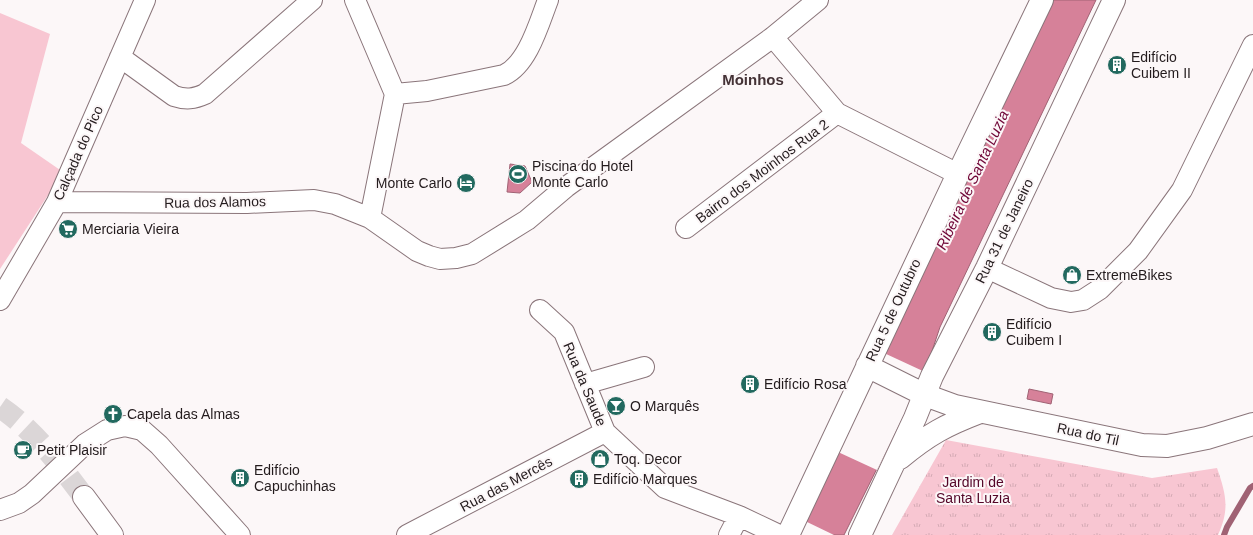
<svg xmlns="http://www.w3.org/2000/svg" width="1253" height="535" viewBox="0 0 1253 535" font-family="Helvetica,sans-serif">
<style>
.park{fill:url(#park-tufts)}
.garden{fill:#f8c6d2}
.water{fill:#d68199;stroke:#a06274}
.pier{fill:#fcf7f8}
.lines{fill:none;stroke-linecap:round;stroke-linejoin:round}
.stream{stroke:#a06274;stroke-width:6}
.major-tunnel{stroke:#dbd6d7;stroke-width:22;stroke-dasharray:22 11;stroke-linecap:butt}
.minor-casing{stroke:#8a757a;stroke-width:22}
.major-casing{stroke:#8a757a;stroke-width:24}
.minor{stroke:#fff;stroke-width:20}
.major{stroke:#fff;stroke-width:22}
.labels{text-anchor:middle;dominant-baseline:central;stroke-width:4;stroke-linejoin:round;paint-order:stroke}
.poi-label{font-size:14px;fill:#231b1d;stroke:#fcf7f8;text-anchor:start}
.street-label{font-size:14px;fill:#231b1d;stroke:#fcf7f8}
.park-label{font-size:14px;fill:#540628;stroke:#fcf7f8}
.neighbourhood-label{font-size:15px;font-weight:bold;fill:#443236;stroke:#fcf7f8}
.water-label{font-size:15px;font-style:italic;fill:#6f0536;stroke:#fcf7f8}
</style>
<defs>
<pattern id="park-tufts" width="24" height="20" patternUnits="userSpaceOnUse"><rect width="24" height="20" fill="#f8c6d2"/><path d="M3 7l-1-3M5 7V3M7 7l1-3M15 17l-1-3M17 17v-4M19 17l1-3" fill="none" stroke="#d4aab4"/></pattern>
</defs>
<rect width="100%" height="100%" fill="#fcf7f8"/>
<!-- park -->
<path class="park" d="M 946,440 L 1152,478 L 1217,468 C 1226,494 1230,509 1218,535 L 892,535 Z"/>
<!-- garden -->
<path class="garden" d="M 0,13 L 50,34 L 21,143 L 63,172 L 0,269 Z"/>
<!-- water -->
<path class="water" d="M 1053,0 L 1096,0 L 940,327 L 925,372 L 844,535 L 799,535 Z
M 510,164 L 525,166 L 532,182 L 520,193 L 507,192 Z
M 1029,389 L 1053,394 L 1051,404 L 1027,399 Z"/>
<!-- pier -->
<path class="pier" d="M 884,353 L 925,372 L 877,470 L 838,452 Z
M 805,521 L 834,535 L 799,535 Z"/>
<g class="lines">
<!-- stream -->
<path class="stream" d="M 1224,535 L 1227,527 L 1250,488 L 1253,486"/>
<!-- major-tunnel -->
<path class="major-tunnel" d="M 0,407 C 35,431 59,464 84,497"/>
<defs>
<path id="minor" d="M 355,0 L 395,94 L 370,218
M 773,37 L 837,113 L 958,174
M 120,57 L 174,96 C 186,100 194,99 205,94 L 312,0
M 395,94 L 427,91 L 504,75 C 528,64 539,23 548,0
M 57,202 L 247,203 L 314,200 L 335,204 L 370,218 L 417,251 L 429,256 L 440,259 L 456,258 L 472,254 L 527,220 L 566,187 L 773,37 L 818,0
M 686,228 L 837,113
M 987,268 L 1051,298 L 1071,302 L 1083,300 L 1100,289 L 1138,251 L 1182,190 L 1253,45
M 0,300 L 57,202 L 145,0
M 540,310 L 564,332 L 605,432 L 665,488 L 739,516 L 779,535
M 585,384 L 644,367
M 0,510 L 19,503 L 32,494 L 85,444 L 107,430 L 125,426 L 142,430 L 159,445 L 240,535
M 407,535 L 605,432
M 729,535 L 739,516"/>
<path id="major" d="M 867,366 L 925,395 L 955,406 L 1142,445 L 1167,446 L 1207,438 L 1253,424
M 900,458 C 929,434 946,425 980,412
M 84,497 L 112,535
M 788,535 L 958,174 L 1042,0
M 860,535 L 915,418 L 932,376 L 987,268 L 1114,0"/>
</defs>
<!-- minor casing -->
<use href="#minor" class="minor-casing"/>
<!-- major casing -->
<use href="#major" class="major-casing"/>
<!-- minor -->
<use href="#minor" class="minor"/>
<!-- major -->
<use href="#major" class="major"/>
</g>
<!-- icons -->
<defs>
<symbol id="building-disc" viewBox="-11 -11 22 22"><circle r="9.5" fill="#22695f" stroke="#fcf7f8"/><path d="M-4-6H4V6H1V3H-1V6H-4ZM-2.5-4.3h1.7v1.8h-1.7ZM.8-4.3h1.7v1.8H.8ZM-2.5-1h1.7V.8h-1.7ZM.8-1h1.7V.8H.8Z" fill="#fff"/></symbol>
<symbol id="stadium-disc" viewBox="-11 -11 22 22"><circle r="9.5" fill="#22695f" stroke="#fcf7f8"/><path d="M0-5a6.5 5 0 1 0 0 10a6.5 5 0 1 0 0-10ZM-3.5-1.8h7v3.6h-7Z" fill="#fff"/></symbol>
<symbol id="hotel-disc" viewBox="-11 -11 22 22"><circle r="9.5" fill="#22695f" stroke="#fcf7f8"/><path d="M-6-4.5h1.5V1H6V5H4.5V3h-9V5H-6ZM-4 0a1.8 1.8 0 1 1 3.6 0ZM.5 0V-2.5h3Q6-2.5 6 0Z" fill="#fff"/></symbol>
<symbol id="supermarket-disc" viewBox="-11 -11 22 22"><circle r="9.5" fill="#22695f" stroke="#fcf7f8"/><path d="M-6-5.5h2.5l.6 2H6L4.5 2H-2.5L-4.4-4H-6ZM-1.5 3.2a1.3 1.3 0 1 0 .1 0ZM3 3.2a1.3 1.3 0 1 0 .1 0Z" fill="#fff"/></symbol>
<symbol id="shop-disc" viewBox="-11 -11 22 22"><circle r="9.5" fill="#22695f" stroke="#fcf7f8"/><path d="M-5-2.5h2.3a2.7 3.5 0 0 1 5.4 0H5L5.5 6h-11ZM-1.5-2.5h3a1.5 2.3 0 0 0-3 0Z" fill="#fff"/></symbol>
<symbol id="bar-disc" viewBox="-11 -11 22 22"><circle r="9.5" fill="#22695f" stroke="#fcf7f8"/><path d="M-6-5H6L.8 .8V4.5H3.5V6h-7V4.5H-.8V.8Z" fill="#fff"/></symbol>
<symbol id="church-disc" viewBox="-11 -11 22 22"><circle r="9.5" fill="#22695f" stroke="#fcf7f8"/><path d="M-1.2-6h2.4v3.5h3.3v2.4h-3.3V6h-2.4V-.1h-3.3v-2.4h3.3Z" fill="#fff"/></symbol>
<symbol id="cafe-disc" viewBox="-11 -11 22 22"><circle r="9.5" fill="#22695f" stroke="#fcf7f8"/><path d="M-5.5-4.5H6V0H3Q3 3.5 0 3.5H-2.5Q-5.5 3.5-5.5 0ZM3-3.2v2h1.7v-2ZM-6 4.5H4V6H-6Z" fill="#fff"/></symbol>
</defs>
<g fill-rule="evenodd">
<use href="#building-disc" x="1106" y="54" width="22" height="22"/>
<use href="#stadium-disc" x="507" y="163" width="22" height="22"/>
<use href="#hotel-disc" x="455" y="172" width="22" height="22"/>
<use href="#supermarket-disc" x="57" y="218" width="22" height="22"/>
<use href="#shop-disc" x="1061" y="264" width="22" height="22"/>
<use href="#building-disc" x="981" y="321" width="22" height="22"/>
<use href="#building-disc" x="739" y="373" width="22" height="22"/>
<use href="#bar-disc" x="605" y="395" width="22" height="22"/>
<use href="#church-disc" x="102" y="403" width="22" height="22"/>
<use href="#cafe-disc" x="12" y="439" width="22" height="22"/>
<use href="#shop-disc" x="589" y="448" width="22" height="22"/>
<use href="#building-disc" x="229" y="467" width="22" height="22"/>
<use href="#building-disc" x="568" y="468" width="22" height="22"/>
</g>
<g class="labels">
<!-- poi labels -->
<g class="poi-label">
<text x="1131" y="57">Edifício<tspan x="1131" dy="16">Cuibem II</tspan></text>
<text x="532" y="166">Piscina do Hotel<tspan x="532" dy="16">Monte Carlo</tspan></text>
<text x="452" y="183" text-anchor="end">Monte Carlo</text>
<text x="82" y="229">Merciaria Vieira</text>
<text x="1086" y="275">ExtremeBikes</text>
<text x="1006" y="324">Edifício<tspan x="1006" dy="16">Cuibem I</tspan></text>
<text x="764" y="384">Edifício Rosa</text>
<text x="630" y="406">O Marquês</text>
<text x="127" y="414">Capela das Almas</text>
<text x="37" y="450">Petit Plaisir</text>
<text x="614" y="459">Toq. Decor</text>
<text x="254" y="470">Edifício<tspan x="254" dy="16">Capuchinhas</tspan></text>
<text x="593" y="479">Edifício Marques</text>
</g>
<!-- street labels -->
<g class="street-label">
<text transform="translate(78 153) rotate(-66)">Calçada do Pico</text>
<text transform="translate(762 171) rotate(-37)">Bairro dos Moinhos Rua 2</text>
<text transform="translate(215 202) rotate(-1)">Rua dos Alamos</text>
<text transform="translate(1004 231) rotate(-64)">Rua 31 de Janeiro</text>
<text transform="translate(893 310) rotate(-65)">Rua 5 de Outubro</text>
<text transform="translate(585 384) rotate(67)">Rua da Saude</text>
<text transform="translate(1088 434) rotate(12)">Rua do Til</text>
<text transform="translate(506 484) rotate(-28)">Rua das Mercês</text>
</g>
<!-- park labels -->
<g class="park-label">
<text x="973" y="482">Jardim de<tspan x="973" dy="16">Santa Luzia</tspan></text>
</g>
<!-- neighbourhood labels -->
<g class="neighbourhood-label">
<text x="753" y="79">Moinhos</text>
</g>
<!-- water labels -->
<g class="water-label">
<text transform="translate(972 180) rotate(-65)">Ribeira de Santa Luzia</text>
</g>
</g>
</svg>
